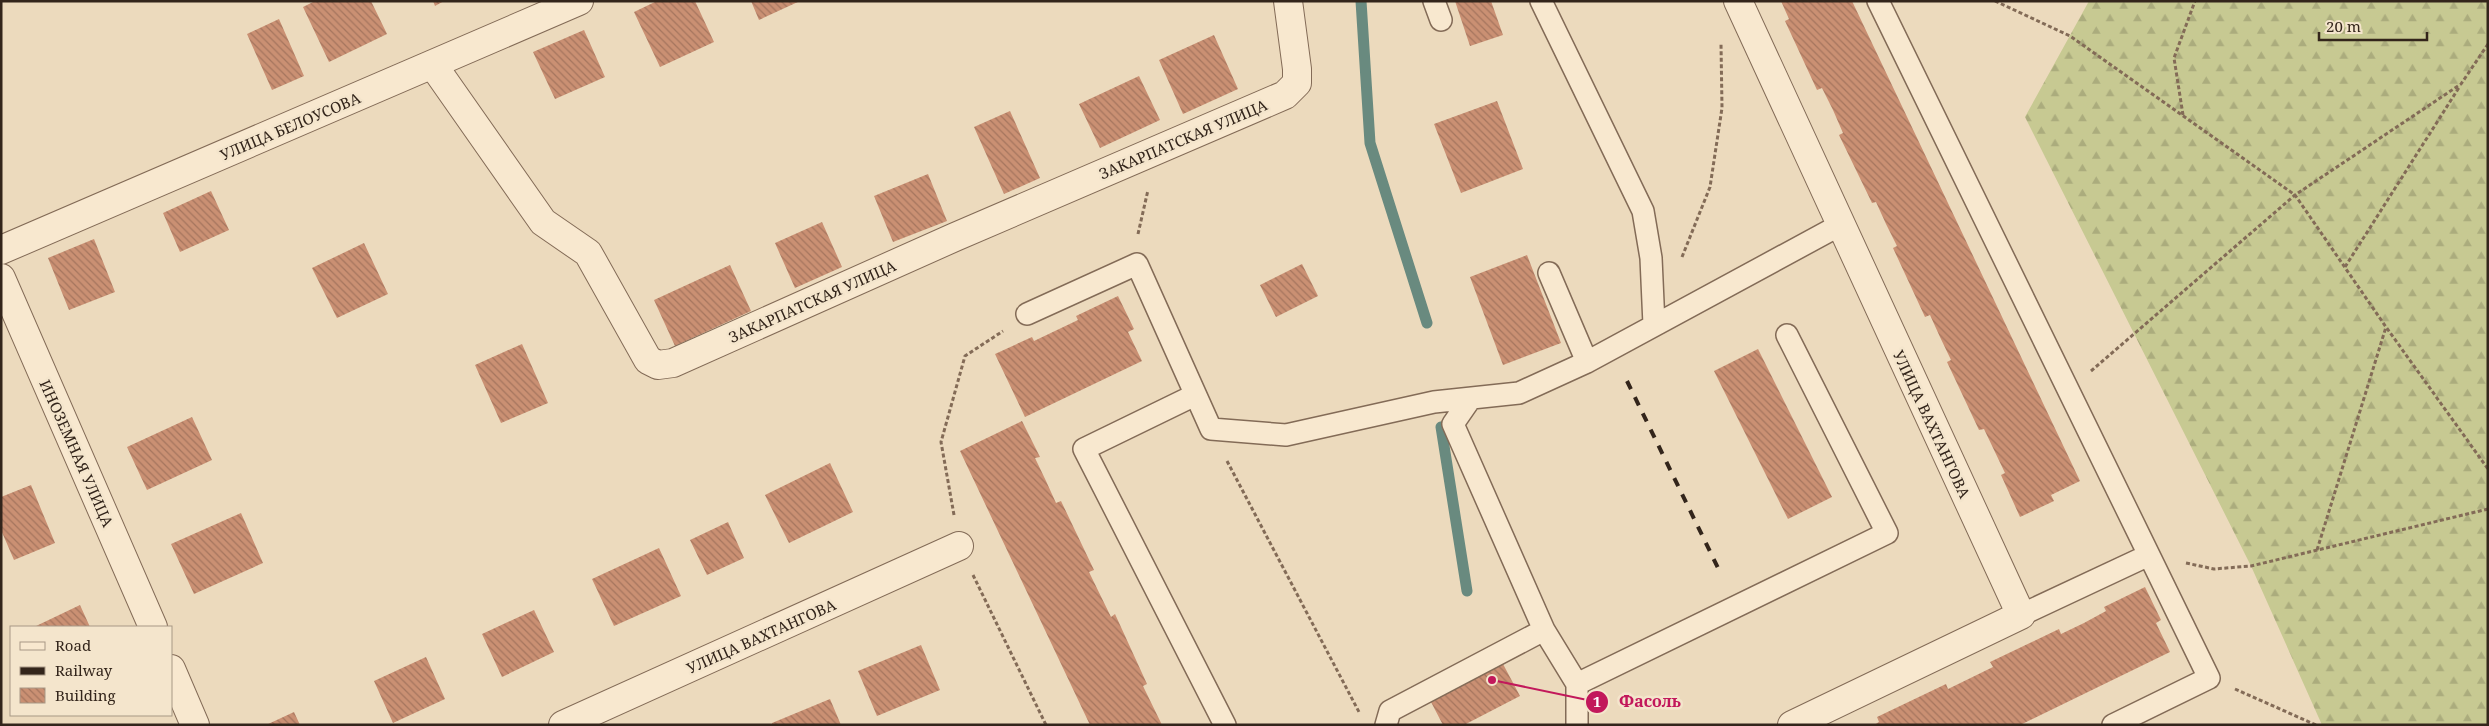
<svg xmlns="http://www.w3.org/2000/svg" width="2489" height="726" viewBox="0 0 2489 726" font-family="'Noto Serif',serif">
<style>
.forest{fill:url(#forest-firs)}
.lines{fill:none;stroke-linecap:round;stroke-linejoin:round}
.stream{stroke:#698a7f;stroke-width:11}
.building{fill:url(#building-back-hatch)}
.lane-casing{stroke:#836b57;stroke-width:24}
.street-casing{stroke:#836b57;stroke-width:30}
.path{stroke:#836b57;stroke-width:3;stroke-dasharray:4 2.5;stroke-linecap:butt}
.lane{stroke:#f8e8cf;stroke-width:21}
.street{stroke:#f8e8cf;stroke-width:28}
.rail{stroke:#33251b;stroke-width:4;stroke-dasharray:9 9;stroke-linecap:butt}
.labels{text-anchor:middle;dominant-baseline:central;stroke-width:5;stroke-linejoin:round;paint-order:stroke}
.street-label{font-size:15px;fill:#33251b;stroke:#f4e5cc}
.leader{fill:none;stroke:#c2185b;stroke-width:2}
.callout-dot{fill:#c2185b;stroke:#f4e5cc;stroke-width:2}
.mark-label{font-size:15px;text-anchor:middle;font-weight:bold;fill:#fff}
.callout-label{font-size:16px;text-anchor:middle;font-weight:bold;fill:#c2185b;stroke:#f4e5cc;stroke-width:5;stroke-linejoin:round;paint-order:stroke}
</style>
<defs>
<pattern id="forest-firs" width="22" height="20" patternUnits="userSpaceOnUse" patternTransform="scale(1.25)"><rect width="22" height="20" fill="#c7c992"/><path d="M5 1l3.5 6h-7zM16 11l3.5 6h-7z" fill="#abac7d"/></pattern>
<pattern id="building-back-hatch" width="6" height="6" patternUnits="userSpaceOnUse" patternTransform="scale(1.25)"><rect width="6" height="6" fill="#ca9073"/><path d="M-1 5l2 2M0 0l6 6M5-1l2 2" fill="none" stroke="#a5755e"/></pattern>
</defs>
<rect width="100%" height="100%" fill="#ecdabd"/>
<!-- forest -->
<path class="forest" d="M 2089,1 L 2488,1 L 2488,725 L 2322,725 L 2251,566 L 2025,117 Z"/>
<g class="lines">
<!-- stream -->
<path class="stream" d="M 1361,1 L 1370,143 L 1427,323
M 1441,427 L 1467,591"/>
</g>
<!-- building -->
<path class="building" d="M 315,1 L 371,1 L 387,34 L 329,62 L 303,7 Z
M 433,1 L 444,1 L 435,6 Z
M 657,1 L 695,1 L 714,42 L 660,67 L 634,12 Z
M 751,1 L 800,1 L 759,20 Z
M 1455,1 L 1491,1 L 1503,35 L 1470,46 Z
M 1781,1 L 1852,1 L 2080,481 L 2051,495 L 2054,501 L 2020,517 L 2001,475 L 2005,473 L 1984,429 L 1979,430 L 1947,362 L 1951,360 L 1940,337 L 1930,315 L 1925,317 L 1893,248 L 1897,246 L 1886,224 L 1876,202 L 1872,203 L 1839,135 L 1843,133 L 1833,110 L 1822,88 L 1817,90 L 1785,21 L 1789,19 Z
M 279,19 L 304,76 L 272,90 L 247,34 Z
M 584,30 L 605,77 L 555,99 L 533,52 Z
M 1214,35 L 1238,89 L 1183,114 L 1159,60 Z
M 1139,76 L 1160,120 L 1100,148 L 1079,104 Z
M 1497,101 L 1523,169 L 1461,193 L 1434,124 Z
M 1010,111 L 1040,178 L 1004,194 L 974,127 Z
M 928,174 L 947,221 L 893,242 L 874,196 Z
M 211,191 L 229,230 L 180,252 L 163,213 Z
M 822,222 L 842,267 L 795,288 L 775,243 Z
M 94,239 L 115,292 L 69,310 L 48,258 Z
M 364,243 L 388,294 L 337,318 L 312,268 Z
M 1527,255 L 1561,343 L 1503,365 L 1470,277 Z
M 1302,264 L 1318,296 L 1276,317 L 1260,285 Z
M 730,265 L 751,311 L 675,346 L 654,300 Z
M 1118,296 L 1134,329 L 1128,332 L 1142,361 L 1025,417 L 995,354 L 1032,337 L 1034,341 L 1078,320 L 1076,316 Z
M 522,344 L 548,403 L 501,423 L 475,365 Z
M 1758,349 L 1832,497 L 1788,519 L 1714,371 Z
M 192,417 L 212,460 L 147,490 L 127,447 Z
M 1022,421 L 1040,457 L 1035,458 L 1046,481 L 1056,503 L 1061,501 L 1094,570 L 1089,572 L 1111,617 L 1115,614 L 1147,684 L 1143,686 L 1162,725 L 1090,725 L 960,451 Z
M 830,463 L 853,512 L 789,543 L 765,495 Z
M 31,485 L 55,543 L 14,560 L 1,530 L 1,497 Z
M 241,513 L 263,563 L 194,594 L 171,544 Z
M 728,522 L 744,558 L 707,575 L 690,540 Z
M 659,548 L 681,596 L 614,626 L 592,579 Z
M 2145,587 L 2161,620 L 2156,623 L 2170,652 L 2020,725 L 1874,725 L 1879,722 L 1877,717 L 1946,684 L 1948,689 L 1993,667 L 1990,662 L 2059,629 L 2061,634 L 2084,623 L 2106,611 L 2104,607 Z
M 80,605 L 90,627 L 34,627 Z
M 534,610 L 554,652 L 502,677 L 482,634 Z
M 921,645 L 940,690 L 877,716 L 858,671 Z
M 426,657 L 445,699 L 393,723 L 374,681 Z
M 1503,664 L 1520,696 L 1464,725 L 1443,725 L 1431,702 Z
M 830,699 L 841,725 L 772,725 L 772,723 Z
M 294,712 L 300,725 L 266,725 Z"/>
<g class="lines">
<defs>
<path id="lane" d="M 1434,1 L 1441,20
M 1541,1 L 1643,211 L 1651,258 L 1654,325
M 1878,1 L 2149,555
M 1549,273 L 1587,362
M 1027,314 L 1137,264 L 1211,429 L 1286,435 L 1434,402 L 1519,393 L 1587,362 L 1840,225
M 1195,395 L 1084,449 L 1225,725
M 1471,398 L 1453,424 L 1544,630
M 2021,615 L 2149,555 L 2209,678 L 2113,725
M 1577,684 L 1577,725
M 1386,725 L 1390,711 L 1544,630 L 1577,684 L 1887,533 L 1787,335"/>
<path id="street" d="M 1738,1 L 2021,615 L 1792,725
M 433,65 L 543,222 L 588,253 L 648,360 L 658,365 L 673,363 L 955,237 L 1285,95 L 1297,83 L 1297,69 L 1288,1
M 1,250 L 579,1
M 1,278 L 153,627
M 171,669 L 195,725
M 563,725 L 959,546"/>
</defs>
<!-- lane casing -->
<use href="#lane" class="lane-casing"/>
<!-- street casing -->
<use href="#street" class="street-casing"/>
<!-- path -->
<path class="path" d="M 1995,1 L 2070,36 L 2295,195 L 2386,327 L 2488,469
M 2183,115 L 2174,58 L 2195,1
M 1138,234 L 1148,190
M 1682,257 L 1710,187 L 1722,108 L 1721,44
M 2345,267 L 2460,86
M 2091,371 L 2295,195 L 2461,84 L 2488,44
M 1227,461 L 1359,712
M 954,515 L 941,442 L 965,356 L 1003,331
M 2317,550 L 2386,327
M 2186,563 L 2214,569 L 2251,566 L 2488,509
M 973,575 L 1046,725
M 2235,689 L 2316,725"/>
<!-- lane -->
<use href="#lane" class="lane"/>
<!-- street -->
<use href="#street" class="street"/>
<!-- rail -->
<path class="rail" d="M 1627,381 L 1720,572"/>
</g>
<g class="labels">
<!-- street labels -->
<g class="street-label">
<text transform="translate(290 126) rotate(-23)">УЛИЦА БЕЛОУСОВА</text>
<text transform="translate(1183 139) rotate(-23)">ЗАКАРПАТСКАЯ УЛИЦА</text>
<text transform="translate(812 301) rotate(-24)">ЗАКАРПАТСКАЯ УЛИЦА</text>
<text transform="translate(1932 424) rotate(65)">УЛИЦА ВАХТАНГОВА</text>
<text transform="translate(77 453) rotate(66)">ИНОЗЕМНАЯ УЛИЦА</text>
<text transform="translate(761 636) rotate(-24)">УЛИЦА ВАХТАНГОВА</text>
</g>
</g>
<!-- callouts -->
<path class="leader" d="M1492 680L1597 702"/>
<g class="callout-dot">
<circle cx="1492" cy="680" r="5"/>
<circle cx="1597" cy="702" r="12"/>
</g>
<g class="mark-label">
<text x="1597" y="707">1</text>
</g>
<g class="callout-label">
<text x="1650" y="707">Фасоль</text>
</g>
<!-- border -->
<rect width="2489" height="726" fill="none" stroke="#33251b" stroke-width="5"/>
<!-- legend -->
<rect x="10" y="626" width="162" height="90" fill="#f4e5cc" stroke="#a79885"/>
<rect x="20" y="642" width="25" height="8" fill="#f8e8cf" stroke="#a79885"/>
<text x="55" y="651" font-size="15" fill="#33251b">Road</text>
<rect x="20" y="667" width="25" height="8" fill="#33251b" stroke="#a79885"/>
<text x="55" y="676" font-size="15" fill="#33251b">Railway</text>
<rect x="20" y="688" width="25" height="15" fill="url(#building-back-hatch)" stroke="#a79885"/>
<text x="55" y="701" font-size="15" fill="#33251b">Building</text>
<!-- scale -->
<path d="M2319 32v8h108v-8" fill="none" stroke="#33251b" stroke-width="2.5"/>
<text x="2326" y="32" font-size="15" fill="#33251b" stroke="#f4e5cc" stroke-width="4" paint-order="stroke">20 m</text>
</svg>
